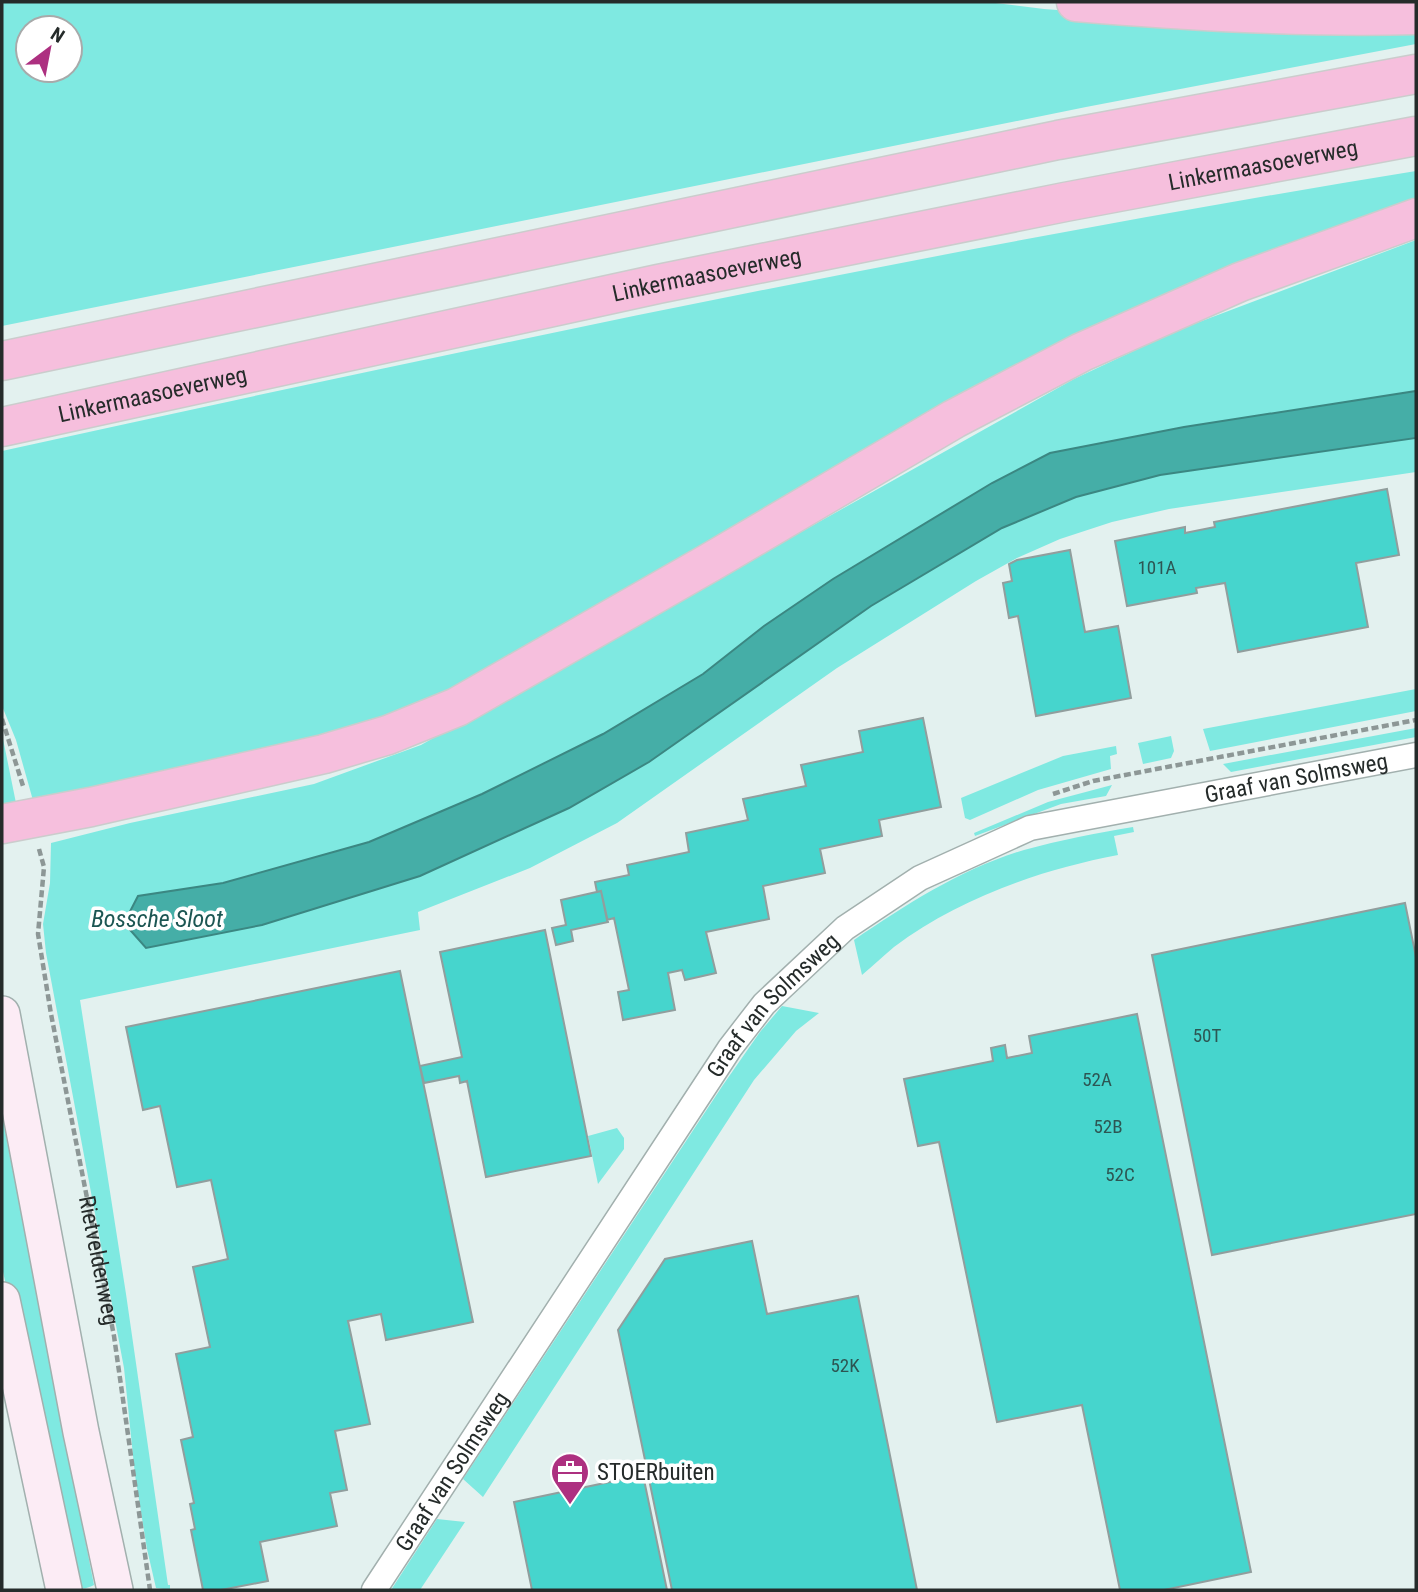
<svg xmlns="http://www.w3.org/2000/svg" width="1418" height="1592" viewBox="0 0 1418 1592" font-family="'Roboto Condensed',sans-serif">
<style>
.green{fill:#7fe9e1;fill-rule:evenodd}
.water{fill:#45aea7;stroke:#3b8782;stroke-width:2}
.building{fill:#46d5cd;stroke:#919e9d;stroke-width:2}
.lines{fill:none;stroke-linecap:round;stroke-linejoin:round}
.street-casing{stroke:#a2b0ae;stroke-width:27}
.secondary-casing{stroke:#a2b0ae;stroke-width:38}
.highway-casing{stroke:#cbcccc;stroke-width:41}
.path{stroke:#8d9796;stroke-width:4.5;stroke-dasharray:7 3.5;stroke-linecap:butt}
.street{stroke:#fff;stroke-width:24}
.secondary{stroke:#fcecf5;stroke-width:35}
.highway{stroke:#f6bfdd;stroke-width:38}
.labels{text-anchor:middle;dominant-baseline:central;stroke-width:7;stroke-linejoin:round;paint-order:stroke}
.number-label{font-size:19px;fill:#2d5653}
.street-label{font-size:23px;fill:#252b2a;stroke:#fff}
.poi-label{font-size:23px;fill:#252b2a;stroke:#fff;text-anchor:start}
.water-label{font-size:24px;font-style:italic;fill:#1c5653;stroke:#fff}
</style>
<rect width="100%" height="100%" fill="#e3f1ef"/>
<!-- green -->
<path class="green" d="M 2,2 L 988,2 L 1044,9 L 1202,21 L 1416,25 L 1416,44 L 1086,107 L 2,326 ZM 28,28 L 70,28 L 70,70 L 28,70 Z
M 1416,171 L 1416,207 L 1366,222 L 438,701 L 368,731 L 34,804 L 16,740 L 2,706 L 2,451 C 471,348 942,248 1416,171 Z
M 1416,240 L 1416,391 L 1184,427 L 764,626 L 703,674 L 603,734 L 482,794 L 369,842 L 223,883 L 138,897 L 146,948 L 799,656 L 871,606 L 1002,528 L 1076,497 L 1160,475 L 1416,438 L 1416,472 L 1169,509 L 1112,522 L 1060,539 L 1017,558 L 976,581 L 837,668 L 617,823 L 530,868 L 418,912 L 420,930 L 80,1000 L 126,1294 L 168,1585 L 170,1585 L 170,1590 L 156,1588 L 147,1549 L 135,1475 L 124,1368 L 46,953 L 43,924 L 50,883 L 51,843 L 130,823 L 314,784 L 421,745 L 1074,379 L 1178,330 Z
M 1416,689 L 1416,711 L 1210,751 L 1203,729 Z
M 1416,728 L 1416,737 L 1231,772 L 1223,764 Z
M 2,733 L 2,734 L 17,808 L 2,809 Z
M 1171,736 L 1174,751 L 1171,758 L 1143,764 L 1138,743 Z
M 1116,746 L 1117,754 L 1110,756 L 1111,769 L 1038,790 L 970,820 L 965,818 L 961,798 L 1063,756 Z
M 1112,785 L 1106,796 L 1061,804 L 975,836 L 974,833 L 1048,802 Z
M 1133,827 L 1134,832 L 1114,836 L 1118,855 C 1040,870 959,898 894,947 C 883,956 873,966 862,975 L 854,940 C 907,904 961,869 1024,850 C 1060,840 1097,833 1133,827 Z
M 782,1006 L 819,1013 L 796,1031 L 754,1080 L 483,1497 L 463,1479 L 723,1085 L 760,1032 Z
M 2,1115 L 94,1585 C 84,1590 78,1590 70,1582 L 2,1267 Z
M 617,1128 L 624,1138 L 624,1149 L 598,1184 L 588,1136 Z
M 437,1519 L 465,1522 L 420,1590 L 391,1590 Z"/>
<!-- water -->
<path class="water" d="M 1416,391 L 1416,438 L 1160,475 L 1076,497 L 1002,528 L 871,606 L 649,762 L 569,808 L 420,876 L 262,925 L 146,948 L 124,923 L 138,896 L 223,883 L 369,842 L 482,794 L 603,734 L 703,674 L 764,626 L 833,579 L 992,483 L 1050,453 L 1184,427 Z"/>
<!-- building -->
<path class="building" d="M 1387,489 L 1399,555 L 1356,563 L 1368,627 L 1238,652 L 1225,583 L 1196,588 L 1197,593 L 1127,606 L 1115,541 L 1185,527 L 1185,533 L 1215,527 L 1214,522 Z
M 1070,550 L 1085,632 L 1118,626 L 1131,698 L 1036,716 L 1018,616 L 1009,618 L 1003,583 L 1012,581 L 1009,564 L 1017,560 Z
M 923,718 L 941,807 L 879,820 L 882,836 L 820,849 L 825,873 L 763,886 L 769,919 L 706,932 L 716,973 L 685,980 L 682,970 L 668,973 L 675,1010 L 623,1020 L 618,992 L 629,990 L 614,918 L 607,920 L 601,891 L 597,892 L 595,882 L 629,875 L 627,865 L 689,852 L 686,833 L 748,820 L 743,799 L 806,786 L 801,765 L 863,752 L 859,731 Z
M 601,891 L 608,922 L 571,930 L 573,941 L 556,945 L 552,928 L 566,925 L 561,900 Z
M 1405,903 L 1416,957 L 1416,1214 L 1212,1255 L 1152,955 Z
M 545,930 L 591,1156 L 486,1177 L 467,1081 L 460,1083 L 459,1076 L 424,1083 L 420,1066 L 462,1057 L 440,952 Z
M 400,971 L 473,1322 L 386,1340 L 381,1314 L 348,1321 L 370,1424 L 335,1431 L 347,1490 L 330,1493 L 337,1526 L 260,1542 L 268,1581 L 221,1590 L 203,1590 L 191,1530 L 195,1529 L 190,1504 L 194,1503 L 181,1440 L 193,1437 L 176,1354 L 210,1347 L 193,1267 L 228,1259 L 211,1180 L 177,1187 L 160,1106 L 143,1110 L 126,1027 Z
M 1137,1014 L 1251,1572 L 1164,1590 L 1120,1590 L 1082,1405 L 997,1422 L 939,1142 L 918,1146 L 904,1079 L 993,1061 L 991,1048 L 1005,1045 L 1007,1058 L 1032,1053 L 1029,1036 Z
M 752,1241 L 767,1314 L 858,1296 L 917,1590 L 672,1590 L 618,1330 L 665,1259 Z
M 643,1475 L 667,1590 L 532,1590 L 514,1502 Z"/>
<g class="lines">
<defs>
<g id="street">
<path id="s2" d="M 374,1590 L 730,1048 L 764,1004 L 845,928 L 920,878 L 1030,828 L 1416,755"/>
</g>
<path id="secondary" d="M 2,1014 L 81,1432 L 115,1590
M 2,1300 L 64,1590"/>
<g id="highway">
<path d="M 1076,2 C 1189,11 1302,18 1416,15"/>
<path d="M 2,361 L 1058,140 L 1416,74"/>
<path id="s3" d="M 2,427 L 658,284 L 1065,202 L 1416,136"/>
<path d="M 2,824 L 91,807 L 324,754 L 388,735 L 457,707 L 709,563 L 954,419 L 1082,352 L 1240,282 L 1416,218"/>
</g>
</defs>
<!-- street casing -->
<use href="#street" class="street-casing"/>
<!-- secondary casing -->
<use href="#secondary" class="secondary-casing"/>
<!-- highway casing -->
<use href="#highway" class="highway-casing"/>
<!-- path -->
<g class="path">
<path d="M 2,719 L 23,786"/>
<path d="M 1053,794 L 1093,781 L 1416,720"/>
<path id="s1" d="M 39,849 L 44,867 L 38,934 L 51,1014 L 114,1336 L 150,1590"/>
</g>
<!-- street -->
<use href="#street" class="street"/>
<!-- secondary -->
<use href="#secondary" class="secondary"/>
<!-- highway -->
<use href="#highway" class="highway"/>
</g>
<!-- icons -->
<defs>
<symbol id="office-pin" viewBox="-11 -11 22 30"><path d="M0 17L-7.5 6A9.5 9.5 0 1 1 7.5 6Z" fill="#ad3080" stroke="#fff"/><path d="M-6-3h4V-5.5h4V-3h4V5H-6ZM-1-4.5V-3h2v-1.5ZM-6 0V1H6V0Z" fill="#fff"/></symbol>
</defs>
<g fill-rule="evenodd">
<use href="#office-pin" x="548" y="1450" width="44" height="60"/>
</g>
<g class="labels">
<!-- number labels -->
<g class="number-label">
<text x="1157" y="567">101A</text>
<text x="1207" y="1035">50T</text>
<text x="1097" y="1079">52A</text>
<text x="1108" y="1126">52B</text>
<text x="1120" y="1174">52C</text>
<text x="845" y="1365">52K</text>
</g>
<!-- street labels -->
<g class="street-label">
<text stroke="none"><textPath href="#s3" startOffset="1288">Linkermaasoeverweg</textPath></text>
<text stroke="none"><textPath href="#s3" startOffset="721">Linkermaasoeverweg</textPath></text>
<text stroke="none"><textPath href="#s3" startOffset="154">Linkermaasoeverweg</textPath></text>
<text stroke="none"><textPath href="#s2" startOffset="1297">Graaf van Solmsweg</textPath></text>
<text stroke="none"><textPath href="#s2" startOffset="709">Graaf van Solmsweg</textPath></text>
<text stroke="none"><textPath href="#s1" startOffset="418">Rietveldenweg</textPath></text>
<text stroke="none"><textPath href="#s2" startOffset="142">Graaf van Solmsweg</textPath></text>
</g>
<!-- poi labels -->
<g class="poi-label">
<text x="597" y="1472">STOERbuiten</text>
</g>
<!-- water labels -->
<g class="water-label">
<text x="157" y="919">Bossche Sloot</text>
</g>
</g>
<!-- border -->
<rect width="1418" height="1592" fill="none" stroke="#252b2a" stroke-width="7"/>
<!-- north arrow -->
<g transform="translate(49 49) rotate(32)"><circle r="33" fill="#ffffff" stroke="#a8aaaa" stroke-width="2"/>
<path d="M0-5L12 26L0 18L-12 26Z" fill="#ad3080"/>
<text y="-10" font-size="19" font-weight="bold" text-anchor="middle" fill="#252b2a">N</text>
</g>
</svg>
